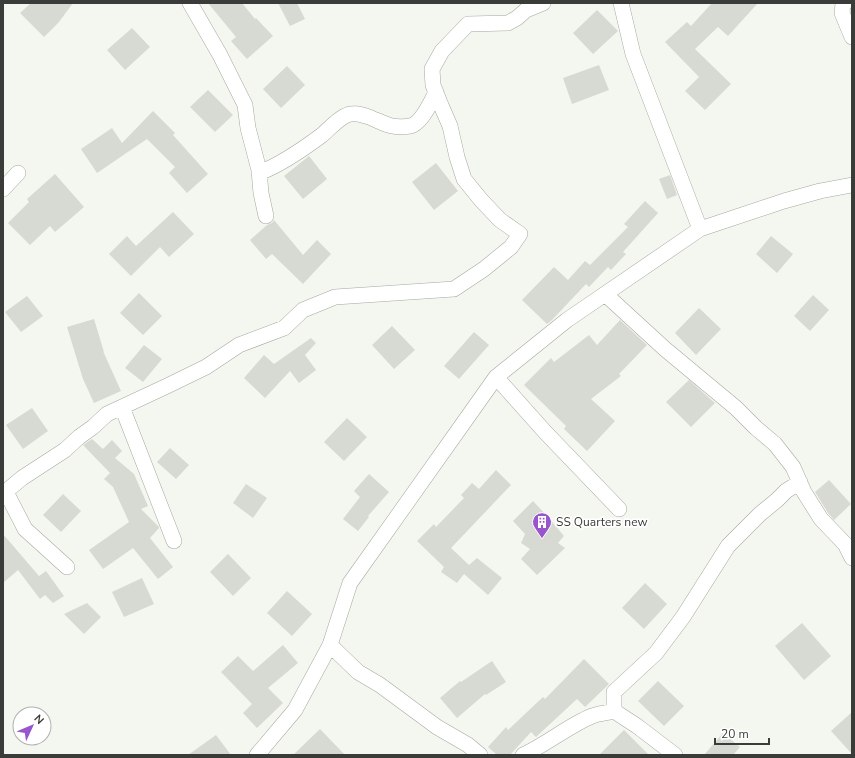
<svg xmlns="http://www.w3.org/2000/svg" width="855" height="758" viewBox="0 0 855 758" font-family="'Nunito Sans',sans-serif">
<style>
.building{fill:#d6dad2}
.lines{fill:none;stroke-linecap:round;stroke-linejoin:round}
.street-casing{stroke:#a5a9a1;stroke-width:16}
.street{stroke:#fff;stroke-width:15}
.labels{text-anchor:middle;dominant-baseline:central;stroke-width:3.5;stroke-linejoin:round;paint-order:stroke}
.poi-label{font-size:12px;fill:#3a3c39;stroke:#fff;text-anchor:start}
</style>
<rect width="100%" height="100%" fill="#f3f7ef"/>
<!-- building -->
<path class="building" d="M 31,3 L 73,3 L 59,22 L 44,37 L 20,13 Z
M 208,3 L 242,3 L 255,19 L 256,18 L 273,36 L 247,59 L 231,41 L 236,37 Z
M 278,3 L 297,3 L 305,19 L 290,26 Z
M 712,3 L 758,3 L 728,36 L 718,27 L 695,49 L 731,84 L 705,110 L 685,91 L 699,77 L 665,42 L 687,22 L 691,26 Z
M 597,10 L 618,31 L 593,54 L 573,33 Z
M 132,28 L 150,47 L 125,70 L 107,50 Z
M 599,65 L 609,90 L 572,104 L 563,78 Z
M 287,66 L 305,85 L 281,108 L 263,89 Z
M 208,90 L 233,115 L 215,132 L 190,107 Z
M 153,111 L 175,133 L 173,135 L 208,174 L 187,193 L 169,173 L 175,167 L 147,139 L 97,173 L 81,149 L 112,128 L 122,143 Z
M 309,156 L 327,179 L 303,199 L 284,176 Z
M 436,163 L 458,191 L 434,210 L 412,182 Z
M 55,174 L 84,207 L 55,232 L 50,226 L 30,245 L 8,223 L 29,202 L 27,199 Z
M 670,175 L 677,195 L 667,199 L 659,179 Z
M 645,201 L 658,213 L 623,252 L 626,254 L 611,270 L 608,267 L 589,287 L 586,284 L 552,320 L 547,324 L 522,300 L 554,267 L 568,280 L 585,261 L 590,265 L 628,227 L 624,224 Z
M 173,212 L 194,234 L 169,257 L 160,247 L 131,276 L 109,254 L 127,236 L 136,246 Z
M 274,220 L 303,255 L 317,240 L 331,254 L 303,284 L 272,254 L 266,259 L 250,240 L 267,225 L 272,223 Z
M 771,236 L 793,254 L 777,273 L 756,254 Z
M 139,293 L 162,316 L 143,335 L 120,313 Z
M 813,295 L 829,310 L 810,331 L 794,316 Z
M 27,296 L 43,316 L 21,332 L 5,312 Z
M 699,308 L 721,329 L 696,355 L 675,333 Z
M 94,319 L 104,352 L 103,351 L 121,391 L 94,403 L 83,379 L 67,327 Z
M 620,320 L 647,345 L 619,374 L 621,376 L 591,399 L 615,421 L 587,451 L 564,429 L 566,426 L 524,385 L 551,358 L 554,362 L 589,335 L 597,345 Z
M 392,326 L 415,350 L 394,369 L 372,345 Z
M 474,332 L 489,345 L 459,379 L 444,366 Z
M 311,338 L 316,343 L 305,355 L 316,370 L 299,383 L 290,371 L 265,398 L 244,378 L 264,355 L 274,364 Z
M 144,345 L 162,359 L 143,382 L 125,368 Z
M 689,380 L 715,403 L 691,427 L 666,402 Z
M 32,408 L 48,431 L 23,449 L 6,425 Z
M 347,418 L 367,437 L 344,461 L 324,442 Z
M 92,439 L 103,449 L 112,440 L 122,451 L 115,458 L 134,474 L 148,506 L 141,509 L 159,527 L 159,528 L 150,538 L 173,567 L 158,579 L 133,548 L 103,569 L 89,550 L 129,522 L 113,487 L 104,479 L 110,473 L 83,445 Z
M 170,448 L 189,465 L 176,479 L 157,462 Z
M 496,470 L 511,485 L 451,548 L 469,565 L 477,558 L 502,578 L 488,595 L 464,574 L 457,583 L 441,572 L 444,567 L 417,541 L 434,524 L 436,527 L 464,498 L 461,495 L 472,483 L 479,489 Z
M 369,474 L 389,492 L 368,516 L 369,517 L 358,531 L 343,519 L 360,497 L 354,491 Z
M 829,480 L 851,504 L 834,520 L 828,513 L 815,492 Z
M 246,484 L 267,498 L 253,518 L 233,503 Z
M 63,494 L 81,511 L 61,532 L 43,515 Z
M 533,501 L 547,516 L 564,536 L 558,543 L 565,548 L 537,575 L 521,559 L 530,549 L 521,543 L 525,534 L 513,521 Z
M 3,534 L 39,576 L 46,571 L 64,596 L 53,603 L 45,595 L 40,599 L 18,570 L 3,583 Z
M 228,554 L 251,578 L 233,596 L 210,572 Z
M 142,578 L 154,604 L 124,617 L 112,592 Z
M 645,583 L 667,604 L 644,629 L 622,608 Z
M 287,591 L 312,614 L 292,636 L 267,613 Z
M 87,603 L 101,617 L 84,634 L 64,614 Z
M 802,623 L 831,656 L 804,680 L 775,646 Z
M 283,645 L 298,663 L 268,688 L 283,703 L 257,728 L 243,713 L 252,704 L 221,672 L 238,656 L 253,671 Z
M 584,659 L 609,684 L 585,707 L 577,699 L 536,737 L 531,732 L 510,755 L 497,755 L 488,747 L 506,727 L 508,730 L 543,697 L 545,699 Z
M 492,661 L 506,682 L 486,695 L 485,694 L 457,718 L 440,698 L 460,681 L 461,682 Z
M 658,681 L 684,706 L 664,726 L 638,701 Z
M 852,712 L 852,754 L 831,731 Z
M 320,729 L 345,755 L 293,755 Z
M 624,730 L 649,755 L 599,755 Z
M 723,733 L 740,747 L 733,755 L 704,755 Z
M 216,735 L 231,755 L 188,755 Z"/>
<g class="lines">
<defs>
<path id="street" d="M 190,3 L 220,55 L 245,105 L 248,128 L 259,170 L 261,193 L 266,216
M 845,3 L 843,4 L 842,13 L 852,37
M 259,173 C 282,164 302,150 322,135 C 329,129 337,120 345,116 C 352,112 359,114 366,116 C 375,119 383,124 392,126 C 397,127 409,127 413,125 C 423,120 431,102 436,92
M 3,189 L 18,173
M 700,229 L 784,201 L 820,191 L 852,185
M 605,294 L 665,349 L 736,408 L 756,428 L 775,444 L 793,467 L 804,492 L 821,519 L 845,544 L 852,558
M 496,377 L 546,433 L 619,509
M 122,407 L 174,541
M 6,492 L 25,529 L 67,567
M 3,494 L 22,478 L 65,450 L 79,437 L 93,427 L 107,414 L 167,386 L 206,367 L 239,345 L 284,328 L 303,310 L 335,297 L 454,289 L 484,269 L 511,247 L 520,234 L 500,220 L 481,200 L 464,179 L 457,157 L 450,126 L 440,103 L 433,85 L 432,69 L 442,51 L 468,24 L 508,23 L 517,18 L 526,10 L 543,3
M 330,645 L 358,672 L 380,685 L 437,727 L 468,745 L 480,755
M 614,711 L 614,692 L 656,653 L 683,617 L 728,546 L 760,514 L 777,500 L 786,491 L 800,482
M 257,755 L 295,710 L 330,645 L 350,583 L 496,377 L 567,320 L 700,229 L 633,54 L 621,3
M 523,755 C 547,744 568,726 592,716 C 599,713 607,713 614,711 L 637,726 L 675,755"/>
</defs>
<!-- street casing -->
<use href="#street" class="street-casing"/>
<!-- street -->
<use href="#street" class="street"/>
</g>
<!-- icons -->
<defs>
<symbol id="building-pin" viewBox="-11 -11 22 30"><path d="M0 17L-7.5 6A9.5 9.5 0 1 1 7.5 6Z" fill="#9956cc" stroke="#fff"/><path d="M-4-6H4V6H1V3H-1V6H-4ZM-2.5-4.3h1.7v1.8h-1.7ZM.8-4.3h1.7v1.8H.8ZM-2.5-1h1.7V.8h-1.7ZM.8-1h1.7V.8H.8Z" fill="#fff"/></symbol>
</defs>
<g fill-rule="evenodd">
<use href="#building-pin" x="531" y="511" width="22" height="30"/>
</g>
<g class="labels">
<!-- poi labels -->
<g class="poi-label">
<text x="556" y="522">SS Quarters new</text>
</g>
</g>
<!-- border -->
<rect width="855" height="758" fill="none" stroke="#3a3c39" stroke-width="8"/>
<!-- north arrow -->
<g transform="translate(32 726) rotate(46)"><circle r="19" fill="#ffffff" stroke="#b0b1b0"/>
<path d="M0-3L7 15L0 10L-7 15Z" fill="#9956cc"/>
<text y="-6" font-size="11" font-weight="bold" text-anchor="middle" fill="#3a3c39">N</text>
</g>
<!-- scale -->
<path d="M715 738v6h54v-6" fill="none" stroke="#3a3c39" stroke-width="2"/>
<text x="721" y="738" font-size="12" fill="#3a3c39" stroke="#ffffff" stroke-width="3" paint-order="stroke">20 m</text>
</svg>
